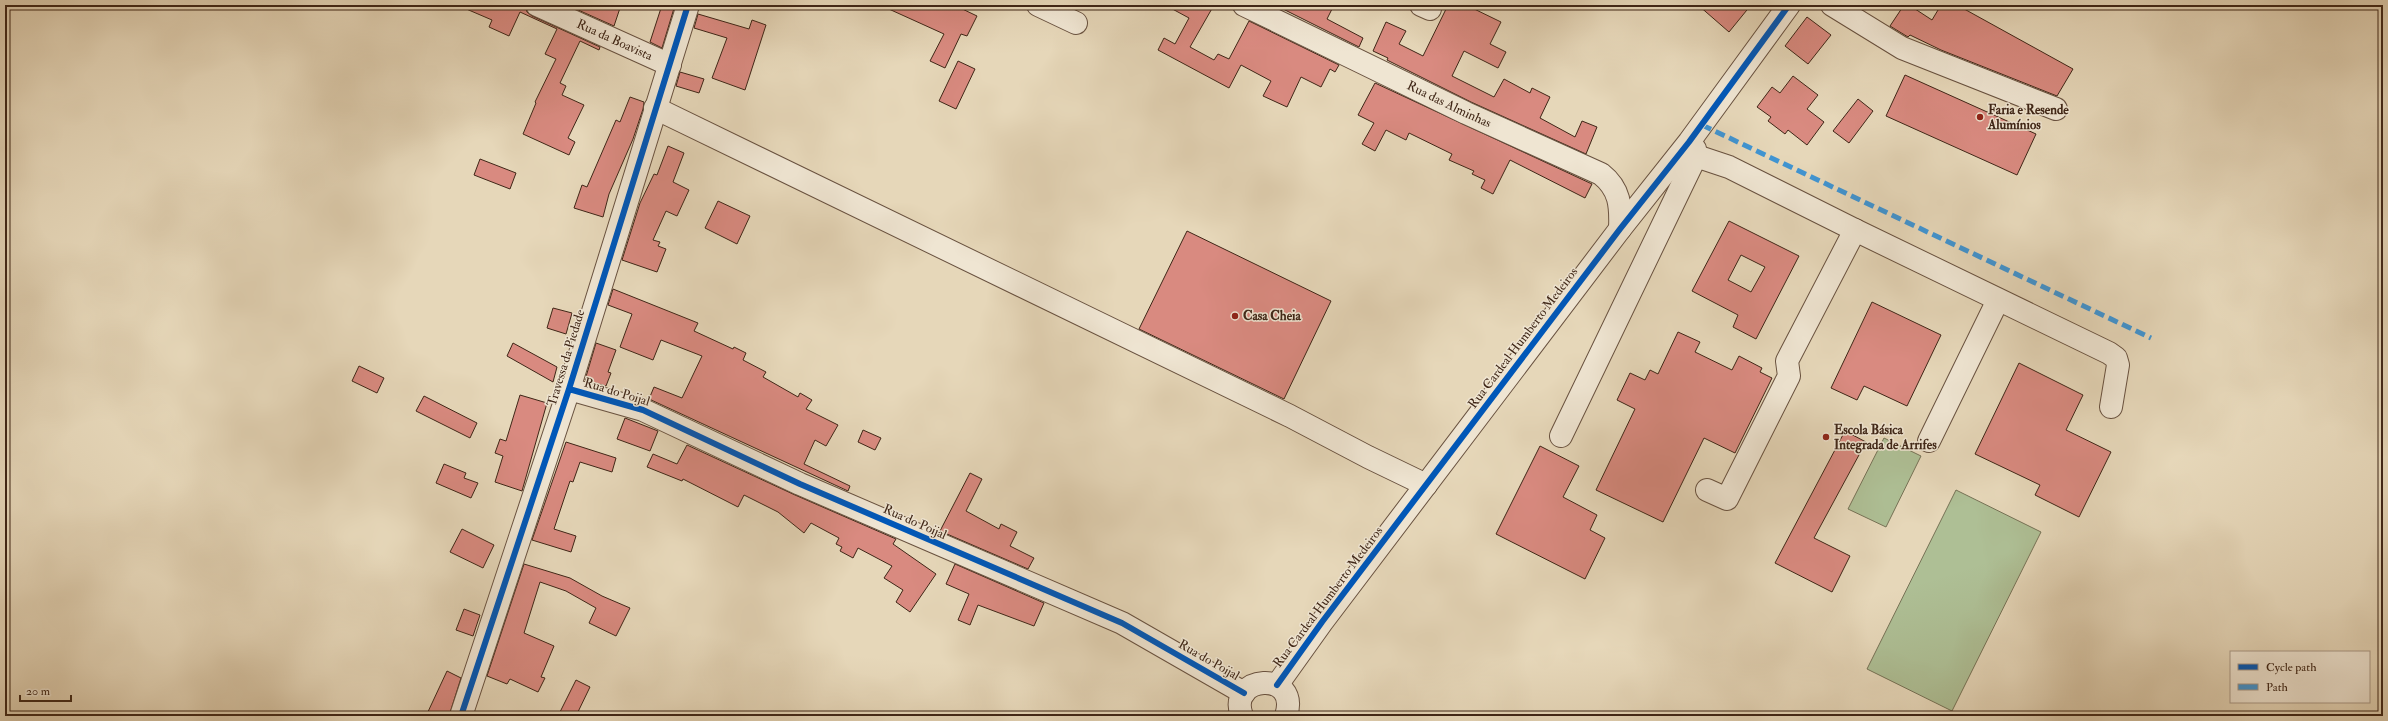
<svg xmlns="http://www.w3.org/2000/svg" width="2388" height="721" viewBox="0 0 2388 721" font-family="'IM FELL Double Pica',serif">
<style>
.green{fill:#aebf95;stroke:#767256}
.building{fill:#d98a80;stroke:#3f2617;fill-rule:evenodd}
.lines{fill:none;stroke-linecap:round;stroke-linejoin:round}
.minor-casing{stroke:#695240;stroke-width:24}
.minor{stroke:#efe5d2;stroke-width:22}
.quiet{stroke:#3f95d4;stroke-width:5;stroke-dasharray:10 5;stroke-linecap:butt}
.cycleway-casing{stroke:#efe5d2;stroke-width:8}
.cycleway{stroke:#0057b8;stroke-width:6}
.poi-dot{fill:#8f2418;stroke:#efe5d2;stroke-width:1.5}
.labels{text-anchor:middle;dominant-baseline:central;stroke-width:3;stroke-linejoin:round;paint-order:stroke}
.street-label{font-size:13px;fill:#3f2617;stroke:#efe5d2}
.poi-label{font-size:13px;font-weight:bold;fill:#3f2617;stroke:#efe5d2;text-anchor:start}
</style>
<rect width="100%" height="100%" fill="#e6d7b9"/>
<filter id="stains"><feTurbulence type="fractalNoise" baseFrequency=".005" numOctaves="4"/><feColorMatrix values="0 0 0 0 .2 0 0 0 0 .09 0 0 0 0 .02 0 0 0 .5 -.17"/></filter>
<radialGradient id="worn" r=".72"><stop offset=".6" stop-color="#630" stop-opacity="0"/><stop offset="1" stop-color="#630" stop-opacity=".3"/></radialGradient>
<!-- green -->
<path class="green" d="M 1884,438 L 1921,456 L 1886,527 L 1848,509 Z
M 1956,490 L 2041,532 L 1952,711 L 1867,669 Z"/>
<!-- building -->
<path class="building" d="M 457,5 L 525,5 L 527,12 L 532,16 L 600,47 L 599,50 L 580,41 L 560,83 L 566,86 L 562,95 L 584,105 L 568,138 L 575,142 L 569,155 L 523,134 L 536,103 L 535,102 L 556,59 L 545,54 L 557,29 L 520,12 L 509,36 L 489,27 L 492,20 Z
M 567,5 L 621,5 L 614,26 Z
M 662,5 L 675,5 L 662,48 L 650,42 Z
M 880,5 L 954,5 L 977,16 L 967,36 L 961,34 L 945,68 L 930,61 L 944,34 Z
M 1165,5 L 1214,5 L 1190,47 L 1214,60 L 1218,54 L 1229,59 L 1249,21 L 1339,65 L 1335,72 L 1330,69 L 1321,87 L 1301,77 L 1287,107 L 1263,96 L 1271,81 L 1241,65 L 1229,88 L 1158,50 L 1164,38 L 1175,44 L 1189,18 Z
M 1275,5 L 1334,5 L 1327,19 L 1363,38 L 1359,47 Z
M 1448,5 L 1466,5 L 1501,22 L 1490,44 L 1506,52 L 1498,68 L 1464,51 L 1452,76 L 1494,97 L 1504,79 L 1530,93 L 1532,88 L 1550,97 L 1540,118 L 1575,137 L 1582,121 L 1597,127 L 1586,154 L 1471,102 L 1387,60 L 1388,58 L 1373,51 L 1386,22 L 1406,31 L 1399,44 L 1423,56 Z
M 1698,5 L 1751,5 L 1729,32 Z
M 1904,5 L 1909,5 L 1932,20 L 1941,5 L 1957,5 L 2073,69 L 2057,96 L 1941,50 L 1910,35 L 1908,37 L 1890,26 Z
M 698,14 L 749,29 L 752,20 L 766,25 L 745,90 L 712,78 L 727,38 L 694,28 Z
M 1807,17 L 1831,35 L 1808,64 L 1785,46 Z
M 958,61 L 975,69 L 956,109 L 939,101 Z
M 680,72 L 704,79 L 699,93 L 676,86 Z
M 1905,75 L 2036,134 L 2017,175 L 1886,116 Z
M 1793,76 L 1818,95 L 1807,109 L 1824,122 L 1807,145 L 1788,130 L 1785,134 L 1768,121 L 1771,117 L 1757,107 L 1772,87 L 1780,93 Z
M 1375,83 L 1592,184 L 1585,198 L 1510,160 L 1493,194 L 1481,188 L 1485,180 L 1472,174 L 1474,171 L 1449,160 L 1452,154 L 1409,133 L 1406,140 L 1386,130 L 1375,151 L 1362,144 L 1374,123 L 1358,115 Z
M 630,97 L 644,102 L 643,109 L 633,139 L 609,194 L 603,217 L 574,208 L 582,185 L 587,187 L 616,120 L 620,122 Z
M 1858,99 L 1873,111 L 1849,143 L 1833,131 Z
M 668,146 L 684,153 L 673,182 L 689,190 L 677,216 L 666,211 L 653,240 L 660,242 L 658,246 L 666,249 L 657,272 L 622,260 L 640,203 L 654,174 L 657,175 Z
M 480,159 L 516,173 L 510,189 L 474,175 Z
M 718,201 L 750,216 L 737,244 L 705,228 Z
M 1729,221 L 1799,256 L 1756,339 L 1733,327 L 1738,315 L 1692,291 ZM 1741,255 L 1765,267 L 1751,292 L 1728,280 Z
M 1187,231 L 1331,301 L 1284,399 L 1139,329 Z
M 613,289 L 698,323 L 694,331 L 733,349 L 734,347 L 746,353 L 743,360 L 766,372 L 763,377 L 798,397 L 800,393 L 812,400 L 806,409 L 838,425 L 826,446 L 815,440 L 804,464 L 850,486 L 848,491 L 649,399 L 654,387 L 682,398 L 702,356 L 661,340 L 653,360 L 620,347 L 632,314 L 608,305 Z
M 1872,302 L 1941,335 L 1907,406 L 1864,386 L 1857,400 L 1831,388 Z
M 553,308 L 572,313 L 566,334 L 547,328 Z
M 1678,332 L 1700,342 L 1695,352 L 1732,370 L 1739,356 L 1762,368 L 1760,372 L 1772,378 L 1735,453 L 1704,438 L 1663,522 L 1596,490 L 1635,409 L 1617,400 L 1630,373 L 1645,380 L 1650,370 L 1658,374 Z
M 513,343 L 557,367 L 553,382 L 507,356 Z
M 596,343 L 616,350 L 608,372 L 611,373 L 606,386 L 585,380 Z
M 2019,363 L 2083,395 L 2066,430 L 2111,452 L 2079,517 L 2035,495 L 2040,485 L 1975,454 Z
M 359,366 L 384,378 L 377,393 L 352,381 Z
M 520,395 L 547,403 L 522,491 L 495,482 L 503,456 L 495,453 L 500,439 L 506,441 Z
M 424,396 L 477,423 L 470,438 L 416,411 Z
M 625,418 L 658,431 L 650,451 L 617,439 Z
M 863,430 L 881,438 L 875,450 L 858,442 Z
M 1845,431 L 1866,442 L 1814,538 L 1850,556 L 1832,592 L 1775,563 Z
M 566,442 L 616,458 L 612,472 L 580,462 L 573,482 L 570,481 L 554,529 L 576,536 L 571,552 L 532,540 Z
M 687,445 L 795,495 L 896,539 L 893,544 L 936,574 L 910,612 L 896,602 L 903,590 L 884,578 L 892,566 L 858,548 L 853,558 L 840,551 L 842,547 L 836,544 L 839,538 L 811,523 L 804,533 L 778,512 L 744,495 L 738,507 L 683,479 L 682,481 L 647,467 L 653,454 L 677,464 Z
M 1540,446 L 1579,466 L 1563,497 L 1597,515 L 1590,530 L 1605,538 L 1585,579 L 1496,534 Z
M 444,464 L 466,473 L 464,478 L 478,483 L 471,498 L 436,483 Z
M 970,473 L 982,479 L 966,511 L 999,529 L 1001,524 L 1017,532 L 1010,546 L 1034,558 L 1028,569 L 940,531 Z
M 462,529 L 494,545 L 483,568 L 450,552 Z
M 524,564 L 570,578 L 602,596 L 630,608 L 616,636 L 589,623 L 596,608 L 566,591 L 540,582 L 524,633 L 554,646 L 541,677 L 545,678 L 538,692 L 510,679 L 507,684 L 487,676 Z
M 955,564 L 1044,603 L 1034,626 L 978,605 L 970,625 L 958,620 L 969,594 L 946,584 Z
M 464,609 L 480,615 L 473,636 L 456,630 Z
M 447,671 L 461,678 L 449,716 L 426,716 Z
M 576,680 L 590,687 L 576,716 L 558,716 Z"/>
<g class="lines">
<defs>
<g id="minor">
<path id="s1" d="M 537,5 L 670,65"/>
<path d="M 1038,5 L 1076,23"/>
<path id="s2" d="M 1244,5 L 1466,113 L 1601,174 C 1620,189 1621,206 1620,229"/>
<path d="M 1421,5 L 1430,9"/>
<path d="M 1832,5 L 1902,48 L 2056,109"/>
<path d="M 655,108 L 1290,416 L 1368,457 L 1426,485"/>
<path d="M 1696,156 L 1729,167 L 1855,230 L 2109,353 L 2116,358 L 2118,365 L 2111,407"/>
<path d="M 569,389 L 643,410 L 800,484 L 1122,623 L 1244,693"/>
<path d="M 1561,436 L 1696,156 L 1695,149 L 1690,143"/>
<path d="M 1929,441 L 1998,300"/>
<path d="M 1707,490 L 1727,499 L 1789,376 L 1787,361 L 1855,230"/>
<path d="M 1277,685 L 1322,622 L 1620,229 L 1689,142 L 1789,5"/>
<path d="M 461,716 L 569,389 L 688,5"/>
<path d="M 1242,716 C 1226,675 1301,669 1286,716"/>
</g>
</defs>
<!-- minor casing -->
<use href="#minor" class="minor-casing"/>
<!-- minor -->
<use href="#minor" class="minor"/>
<!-- quiet -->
<path class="quiet" d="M 1702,125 L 2151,338"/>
<defs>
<path id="cycleway" d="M 569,389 L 643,410 L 800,484 L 1122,623 L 1244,693
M 1277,685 L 1322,622 L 1620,229 L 1689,142 L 1789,5
M 461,716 L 569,389 L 688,5"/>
</defs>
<!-- cycleway casing -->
<use href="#cycleway" class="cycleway-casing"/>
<!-- cycleway -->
<use href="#cycleway" class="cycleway"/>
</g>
<!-- markers -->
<g class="poi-dot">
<circle cx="1980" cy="117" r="4"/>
<circle cx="1235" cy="316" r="4"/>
<circle cx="1826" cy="437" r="4"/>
</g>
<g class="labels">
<!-- street labels -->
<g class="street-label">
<text stroke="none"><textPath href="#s1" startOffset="85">Rua da Boavista</textPath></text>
<text stroke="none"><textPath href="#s2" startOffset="228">Rua das Alminhas</textPath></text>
<text transform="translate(1523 338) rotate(-53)">Rua Cardeal Humberto Medeiros</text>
<text transform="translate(566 358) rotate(-73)">Travessa da Piedade</text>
<text transform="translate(617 392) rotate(17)">Rua do Poijal</text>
<text transform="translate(915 522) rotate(24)">Rua do Poijal</text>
<text transform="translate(1328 597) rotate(-53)">Rua Cardeal Humberto Medeiros</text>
<text transform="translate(1209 660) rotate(30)">Rua do Poijal</text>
</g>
<!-- poi labels -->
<g class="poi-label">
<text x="1988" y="110">Faria e Resende<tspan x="1988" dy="15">Alumínios</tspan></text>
<text x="1243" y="316">Casa Cheia</text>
<text x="1834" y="430">Escola Básica<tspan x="1834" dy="15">Integrada de Arrifes</tspan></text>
</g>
</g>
<!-- margin -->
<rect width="2388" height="721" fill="none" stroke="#e6d7b9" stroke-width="20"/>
<rect x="6" y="6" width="2376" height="709" fill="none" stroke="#3f2617" stroke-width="2"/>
<rect x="10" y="10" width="2368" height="701" fill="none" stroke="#3f2617"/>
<!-- legend -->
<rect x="2230" y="651" width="140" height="52" fill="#efe5d2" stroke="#a99987"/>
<rect x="2238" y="664" width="20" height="6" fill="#0057b8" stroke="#a99987"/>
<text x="2266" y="671" font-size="12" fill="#3f2617">Cycle path</text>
<rect x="2238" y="684" width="20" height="6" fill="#3f95d4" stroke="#a99987"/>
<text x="2266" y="691" font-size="12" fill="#3f2617">Path</text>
<!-- scale -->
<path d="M20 695v6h51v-6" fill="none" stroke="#3f2617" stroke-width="2"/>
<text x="26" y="695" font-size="12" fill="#3f2617" stroke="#efe5d2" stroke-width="3" paint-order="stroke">20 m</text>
<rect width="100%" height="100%" filter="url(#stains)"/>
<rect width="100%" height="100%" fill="url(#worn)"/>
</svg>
